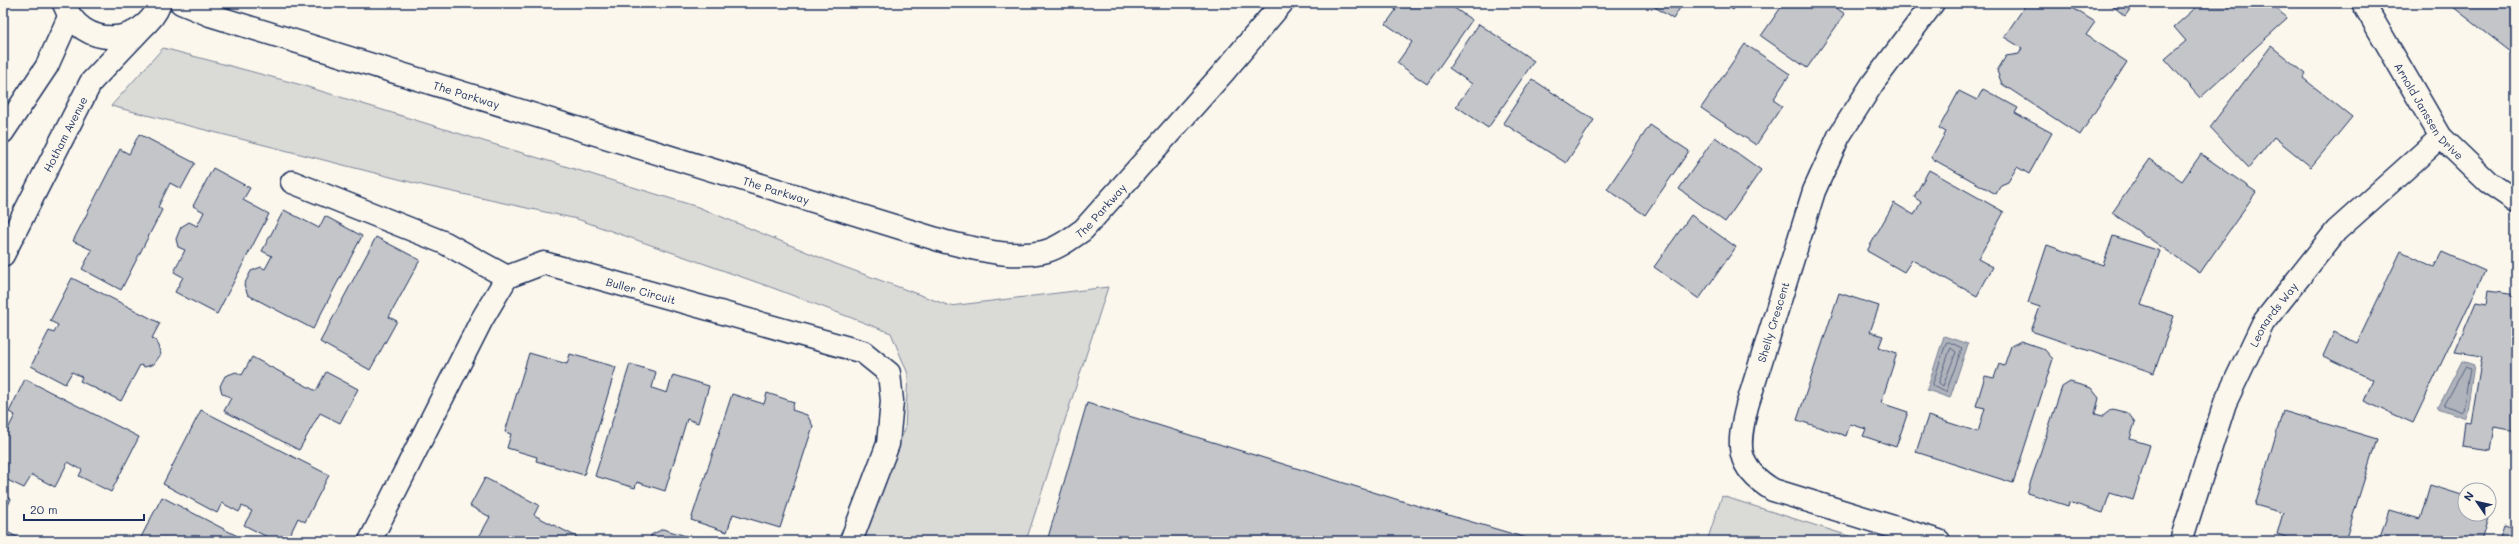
<svg xmlns="http://www.w3.org/2000/svg" width="2519" height="544" viewBox="0 0 2519 544" font-family="Mali,sans-serif">
<style>
.green{fill:#dadad7;stroke:#7a849a}
.water{fill:#afb3bb;stroke:#747e96}
.lines{fill:none;stroke-linecap:round;stroke-linejoin:round}
.shore{stroke:#566483;stroke-width:1}
.building{fill:#c3c5c9;stroke:#1b2f5e}
.minor-casing{stroke:#1b2f5e;stroke-width:25}
.minor{stroke:#fbf7ec;stroke-width:22}
.labels{text-anchor:middle;dominant-baseline:central;stroke-width:4;stroke-linejoin:round;paint-order:stroke}
.street-label{font-size:11px;fill:#1b2f5e;stroke:#fbf7ec}
</style>
<rect width="100%" height="100%" fill="#fbf7ec"/>
<filter id="ink" filterUnits="userSpaceOnUse"><feTurbulence type="fractalNoise" baseFrequency=".025" numOctaves="2"/><feDisplacementMap in="SourceGraphic" scale="8" xChannelSelector="R" yChannelSelector="G"/><feConvolveMatrix kernelMatrix="1 2 1 2 8 2 1 2 1" color-interpolation-filters="sRGB"/></filter>
<g filter="url(#ink)">
<!-- green -->
<path class="green" d="M 163,48 L 298,84 L 698,207 L 836,264 L 950,306 L 1108,287 L 1026,541 L 858,541 L 905,429 L 908,374 L 891,333 L 773,288 L 577,219 L 426,186 L 111,106 Z
M 1722,496 L 1865,541 L 1707,541 Z"/>
<!-- water -->
<path class="water" d="M 1944,336 L 1968,344 L 1950,398 L 1927,390 Z
M 2462,361 L 2474,365 L 2466,418 L 2438,408 Z"/>
<g class="lines">
<!-- shore -->
<path class="shore" d="M 1949,342 L 1962,348 L 1946,392 L 1932,386 L 1946,343 Z
M 1951,348 L 1956,352 L 1943,386 L 1939,383 Z
M 2466,366 L 2470,369 L 2463,410 L 2461,412 L 2445,405 Z"/>
</g>
<!-- building -->
<path class="building" d="M 1388,3 L 1447,3 L 1472,20 L 1427,84 L 1397,63 L 1412,42 L 1386,24 L 1396,10 Z
M 1649,3 L 1683,3 L 1673,19 Z
M 1723,3 L 1738,3 L 1733,10 Z
M 1784,3 L 1829,3 L 1845,14 L 1807,68 L 1761,36 Z
M 2027,3 L 2065,3 L 2095,22 L 2086,35 L 2127,62 L 2080,135 L 2002,84 L 1997,71 L 2006,56 L 2019,54 L 2022,48 L 2004,37 Z
M 2109,3 L 2135,3 L 2125,16 Z
M 2201,3 L 2272,3 L 2287,19 L 2200,98 L 2165,59 L 2186,41 L 2174,27 Z
M 2448,3 L 2516,3 L 2516,56 Z
M 1479,24 L 1534,61 L 1488,128 L 1456,106 L 1472,84 L 1449,68 Z
M 1745,44 L 1790,74 L 1773,100 L 1782,106 L 1756,145 L 1701,108 Z
M 2271,46 L 2306,74 L 2303,78 L 2352,117 L 2311,167 L 2274,137 L 2249,168 L 2210,127 Z
M 1532,79 L 1594,120 L 1566,163 L 1503,123 Z
M 1983,89 L 2018,108 L 2015,113 L 2052,133 L 2029,174 L 2017,167 L 2008,182 L 2001,185 L 1996,194 L 1931,158 L 1946,132 L 1939,128 L 1959,91 L 1977,100 Z
M 1650,125 L 1689,151 L 1645,215 L 1607,189 Z
M 139,134 L 195,163 L 181,189 L 170,183 L 158,207 L 162,210 L 121,290 L 82,269 L 92,250 L 73,241 L 120,149 L 129,154 Z
M 1715,137 L 1761,170 L 1725,222 L 1679,189 Z
M 2201,154 L 2256,192 L 2200,273 L 2112,213 L 2150,159 L 2182,181 Z
M 213,168 L 250,188 L 243,200 L 269,214 L 217,314 L 175,292 L 183,277 L 174,272 L 185,250 L 178,247 L 176,239 L 181,227 L 189,222 L 197,226 L 204,212 L 193,206 Z
M 1929,170 L 2004,212 L 1978,259 L 1993,267 L 1977,296 L 1912,260 L 1904,272 L 1867,251 L 1894,203 L 1914,215 L 1921,202 L 1914,197 Z
M 284,210 L 319,228 L 325,216 L 362,236 L 313,329 L 248,295 L 244,285 L 251,271 L 261,267 L 265,269 L 272,256 L 262,251 Z
M 1691,215 L 1736,247 L 1699,299 L 1654,267 Z
M 2113,236 L 2160,251 L 2141,305 L 2174,316 L 2154,373 L 2031,331 L 2040,307 L 2028,303 L 2047,245 L 2103,265 Z
M 376,237 L 420,260 L 389,317 L 397,321 L 370,370 L 320,342 Z
M 2401,251 L 2434,267 L 2442,252 L 2485,271 L 2413,423 L 2364,401 L 2373,380 L 2323,356 L 2334,332 L 2357,343 Z
M 72,278 L 160,323 L 152,338 L 156,341 L 161,354 L 154,364 L 145,367 L 140,365 L 121,401 L 80,381 L 82,377 L 72,372 L 65,384 L 31,366 L 49,331 L 54,333 L 58,325 L 50,321 Z
M 2489,290 L 2516,294 L 2516,431 L 2495,427 L 2491,450 L 2462,446 L 2465,422 L 2471,423 L 2482,356 L 2455,352 L 2476,302 L 2487,304 Z
M 1839,293 L 1879,306 L 1870,332 L 1883,336 L 1879,347 L 1897,353 L 1881,403 L 1908,412 L 1896,447 L 1863,436 L 1866,429 L 1850,424 L 1846,436 L 1797,420 Z
M 2021,341 L 2044,349 L 2053,359 L 2013,483 L 1916,452 L 1928,416 L 1978,432 L 1985,408 L 1976,406 L 1985,376 L 1994,378 L 1999,364 L 2004,366 L 2011,346 Z
M 529,353 L 567,364 L 570,354 L 616,367 L 584,475 L 536,461 L 537,457 L 507,448 L 511,434 L 505,432 Z
M 252,357 L 316,391 L 326,372 L 358,389 L 340,423 L 320,413 L 299,450 L 224,411 L 231,398 L 222,393 L 220,386 L 225,376 L 236,372 L 242,375 Z
M 630,364 L 656,372 L 652,388 L 667,393 L 673,375 L 709,386 L 698,423 L 687,419 L 665,491 L 637,482 L 635,488 L 595,476 Z
M 25,379 L 139,437 L 111,492 L 79,476 L 82,470 L 68,462 L 55,487 L 32,475 L 24,488 L 3,478 L 3,439 L 15,415 L 9,412 Z
M 2070,382 L 2091,388 L 2099,398 L 2095,414 L 2103,416 L 2112,409 L 2128,413 L 2135,422 L 2130,439 L 2150,445 L 2133,500 L 2110,493 L 2103,513 L 2069,502 L 2068,506 L 2027,493 L 2062,387 Z
M 767,393 L 794,402 L 792,410 L 807,415 L 813,426 L 780,528 L 733,514 L 727,532 L 691,520 L 732,394 L 764,404 Z
M 1087,403 L 1431,510 L 1537,541 L 1047,541 Z
M 201,410 L 329,475 L 305,522 L 298,518 L 287,541 L 275,541 L 244,525 L 252,511 L 242,506 L 239,512 L 222,503 L 217,513 L 163,484 Z
M 2283,411 L 2377,439 L 2345,541 L 2297,541 L 2277,534 L 2283,513 L 2255,505 Z
M 485,478 L 539,505 L 534,515 L 577,537 L 575,540 L 577,541 L 485,541 L 479,537 L 490,517 L 470,506 Z
M 2430,485 L 2465,496 L 2465,514 L 2475,514 L 2488,518 L 2481,541 L 2379,541 L 2389,510 L 2420,519 Z
M 3,495 L 11,499 L 3,516 Z
M 162,497 L 247,541 L 139,541 Z
M 2504,526 L 2516,529 L 2516,541 L 2499,541 Z
M 663,529 L 702,541 L 649,541 L 651,535 Z
M 3,530 L 25,541 L 3,541 Z"/>
<g class="lines">
<defs>
<g id="minor">
<path id="s1" d="M 181,3 L 210,15 L 946,242 C 978,249 1010,259 1043,252 C 1058,249 1071,238 1083,230 L 1223,73 L 1282,3"/>
<path d="M 1933,3 L 1873,83 L 1839,136 L 1814,191 L 1747,406 C 1737,446 1735,467 1773,490 L 1939,541"/>
<path id="s2" d="M 2363,3 L 2441,137 L 2488,182 L 2516,201"/>
<path d="M 64,4 C 81,49 143,48 160,3"/>
<path d="M 3,132 L 47,66 L 69,17"/>
<path d="M 292,182 L 445,243 L 507,277"/>
<path id="s3" d="M 3,255 L 91,82 L 145,25"/>
<path id="s4" d="M 370,541 L 481,321 L 507,277 L 544,263 L 863,352 L 889,373 L 892,401 L 888,444 L 851,541"/>
<path id="s5" d="M 2181,541 L 2225,403 L 2263,323 L 2336,231 L 2441,137"/>
</g>
</defs>
<!-- minor casing -->
<use href="#minor" class="minor-casing"/>
<!-- minor -->
<use href="#minor" class="minor"/>
</g>
</g>
<g class="labels">
<!-- street labels -->
<g class="street-label">
<text stroke="none"><textPath href="#s1" startOffset="300">The Parkway</textPath></text>
<text stroke="none"><textPath href="#s2" startOffset="127">Arnold Janssen Drive</textPath></text>
<text stroke="none"><textPath href="#s3" startOffset="136">Hotham Avenue</textPath></text>
<text stroke="none"><textPath href="#s1" startOffset="624">The Parkway</textPath></text>
<text stroke="none"><textPath href="#s1" startOffset="972">The Parkway</textPath></text>
<text stroke="none"><textPath href="#s4" startOffset="438">Buller Circuit</textPath></text>
<text stroke="none"><textPath href="#s5" startOffset="246">Leonards Way</textPath></text>
<text transform="translate(1773 322) rotate(-73)">Shelly Crescent</text>
</g>
</g>
<!-- margin -->
<rect width="2519" height="544" fill="none" stroke="#fbf7ec" stroke-width="16"/>
<rect x="8" y="8" width="2503" height="528" fill="none" stroke="#1b2f5e" stroke-width="1.5" filter="url(#ink)"/>
<!-- north arrow -->
<g transform="translate(2477 502) rotate(304)"><circle r="19" fill="#fbf7ec" stroke="#a1a7b3"/>
<path d="M0-3L7 15L0 10L-7 15Z" fill="#1b2f5e"/>
<text y="-6" font-size="11" font-weight="bold" text-anchor="middle" fill="#1b2f5e">N</text>
</g>
<!-- scale -->
<path d="M24 514v6h120v-6" fill="none" stroke="#1b2f5e" stroke-width="2"/>
<text x="30" y="514" font-size="12" fill="#1b2f5e" stroke="#fbf7ec" stroke-width="3" paint-order="stroke">20 m</text>
</svg>
